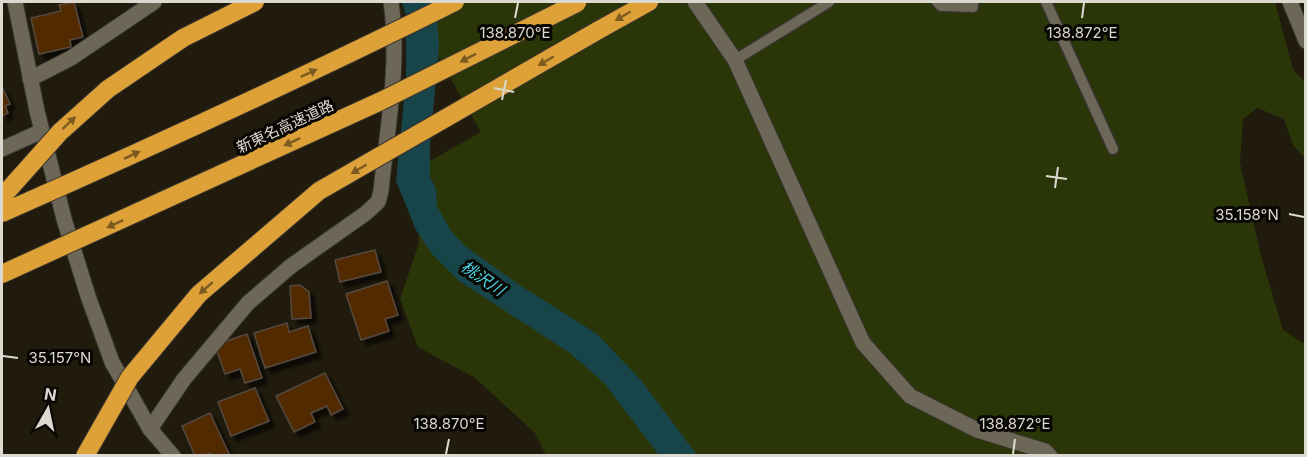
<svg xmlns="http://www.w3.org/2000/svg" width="1307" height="457" viewBox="0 0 1307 457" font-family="Inter,'Noto Sans JP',sans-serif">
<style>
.green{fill:#2a3608}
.water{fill:#18454a}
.building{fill:#512a06;stroke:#56483e;stroke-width:1.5;filter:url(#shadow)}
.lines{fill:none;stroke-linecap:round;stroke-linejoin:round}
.service-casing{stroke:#38342e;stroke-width:13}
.minor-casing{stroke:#38342e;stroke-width:17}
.tertiary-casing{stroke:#38342e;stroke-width:17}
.motorway-casing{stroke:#38342e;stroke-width:20}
.service{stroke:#6d6757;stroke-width:10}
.minor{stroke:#6d6757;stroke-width:15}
.tertiary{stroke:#6d6757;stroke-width:15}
.motorway{stroke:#dda138;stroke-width:18}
.motorway-bridge-casing{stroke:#38342e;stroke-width:20;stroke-linecap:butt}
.motorway-bridge{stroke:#dda138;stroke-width:18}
.oneway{fill:#7d5b20}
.ticks{fill:none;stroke:#dcd9d0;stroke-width:2}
.labels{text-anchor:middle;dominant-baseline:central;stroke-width:6;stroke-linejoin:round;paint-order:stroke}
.street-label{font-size:15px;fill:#dcd9d0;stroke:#080603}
.water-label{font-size:16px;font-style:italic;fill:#49dceb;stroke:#080603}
.ticks-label{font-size:15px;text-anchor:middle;fill:#dcd9d0;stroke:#080603;stroke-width:6;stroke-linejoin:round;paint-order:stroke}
</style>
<defs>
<filter id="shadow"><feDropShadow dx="5.5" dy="5.5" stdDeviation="1.5" flood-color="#0009"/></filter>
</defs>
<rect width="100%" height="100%" fill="#201b0d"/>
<!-- green -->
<path class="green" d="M 420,2 L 1275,2 L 1293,69 L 1305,82 L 1305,158 L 1293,145 L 1284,119 L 1257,108 L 1243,119 L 1240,163 L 1261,256 L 1283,330 L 1305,344 L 1305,455 L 546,455 L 535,433 L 475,378 L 418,347 L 400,299 L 419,243 L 416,169 L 481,132 L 427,37 Z"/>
<!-- water -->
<path class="water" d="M 402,2 L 435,2 L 436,4 L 439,47 L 430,144 L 430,177 L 436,188 L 437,206 L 451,231 L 464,245 L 518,284 L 597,334 L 640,379 L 697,455 L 659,455 L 604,383 L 570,353 L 459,281 L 432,254 L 416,230 L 396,181 L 406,80 L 406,16 Z"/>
<!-- building -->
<path class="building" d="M 74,2 L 83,37 L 70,40 L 71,47 L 39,54 L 31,18 L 61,11 L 59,5 Z
M 2,89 L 3,89 L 10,104 L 5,106 L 8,113 L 2,116 Z
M 375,250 L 381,272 L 340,282 L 335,260 Z
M 387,281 L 398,315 L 385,319 L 389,331 L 361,340 L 346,294 Z
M 300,285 L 309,292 L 311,318 L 292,319 L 290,286 Z
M 287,323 L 289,332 L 308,326 L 316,352 L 265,368 L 254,333 Z
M 247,334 L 262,378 L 245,383 L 240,369 L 225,374 L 215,345 Z
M 325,373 L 343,409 L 331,415 L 327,406 L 311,413 L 315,422 L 294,432 L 276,396 Z
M 255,388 L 269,421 L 231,436 L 218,402 Z
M 210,413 L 230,456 L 211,456 L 210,453 L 204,456 L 195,456 L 182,426 Z"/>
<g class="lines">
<defs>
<path id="service" d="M 937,2 L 941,6 L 973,7 L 973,2
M 1046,2 L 1113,149
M 735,60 L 829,2"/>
<path id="minor" d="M 695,2 L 735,60 L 863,343 L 910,396 L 977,430 L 1045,451 L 1050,456
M 1290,2 L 1306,41
M 30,79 L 71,58 L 154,2
M 2,149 L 42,131
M 150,429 L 184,379 L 248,303 L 291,266 L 366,213 L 378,202 L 381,191 C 387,129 400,64 391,2"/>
<path id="tertiary" d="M 15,2 L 37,111 L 64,219 L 88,296 L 112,362 L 150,429 L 173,456"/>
<path id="motorway" d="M 597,31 L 649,2"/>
</defs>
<!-- service casing -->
<use href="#service" class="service-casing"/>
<!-- minor casing -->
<use href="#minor" class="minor-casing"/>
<!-- tertiary casing -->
<use href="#tertiary" class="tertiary-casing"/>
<!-- motorway casing -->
<use href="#motorway" class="motorway-casing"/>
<!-- service -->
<use href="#service" class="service"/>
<!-- minor -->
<use href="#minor" class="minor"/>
<!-- tertiary -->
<use href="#tertiary" class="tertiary"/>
<!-- motorway -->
<use href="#motorway" class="motorway"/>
<defs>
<path id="motorway-bridge" d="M 2,197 L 60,132 L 108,89 L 183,38 L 255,2
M 2,213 C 154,146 306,76 455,2
M 2,274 L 381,101 L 577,3
M 85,456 L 130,377 L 199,294 L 319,191 L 597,31"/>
</defs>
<!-- motorway-bridge casing -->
<use href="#motorway-bridge" class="motorway-bridge-casing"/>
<!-- motorway-bridge -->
<use href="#motorway-bridge" class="motorway-bridge"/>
</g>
<!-- one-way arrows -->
<defs><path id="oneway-solid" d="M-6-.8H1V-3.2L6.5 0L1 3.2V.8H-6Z" transform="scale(1.5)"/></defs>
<g class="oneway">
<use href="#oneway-solid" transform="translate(623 16) rotate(150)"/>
<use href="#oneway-solid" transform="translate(468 58) rotate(153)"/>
<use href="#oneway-solid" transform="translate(546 61) rotate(150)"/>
<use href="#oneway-solid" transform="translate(309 73) rotate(-25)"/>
<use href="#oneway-solid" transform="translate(69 123) rotate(-43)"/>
<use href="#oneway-solid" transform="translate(292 142) rotate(155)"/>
<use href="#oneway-solid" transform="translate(132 155) rotate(-25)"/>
<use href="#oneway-solid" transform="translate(359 169) rotate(150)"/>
<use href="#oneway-solid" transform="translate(115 224) rotate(155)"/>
<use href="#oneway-solid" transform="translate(206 288) rotate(139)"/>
</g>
<!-- ticks -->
<path class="ticks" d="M 515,18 L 518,3M 1082,18 L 1084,3M 494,88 L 514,92M 502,100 L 506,80M 1046,176 L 1067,179M 1055,188 L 1058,167M 1289,214 L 1304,217M 3,356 L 18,358M 446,454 L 449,439M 1013,454 L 1015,439"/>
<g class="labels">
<!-- street labels -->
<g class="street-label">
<text transform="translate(285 126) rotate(-25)">新東名高速道路</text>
</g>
<!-- water labels -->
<g class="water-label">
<text transform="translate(483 278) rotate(34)">桃沢川</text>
</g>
</g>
<g class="ticks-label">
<text x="515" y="38">138.870°E</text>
<text x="1082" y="38">138.872°E</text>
<text x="1247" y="220">35.158°N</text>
<text x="60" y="363">35.157°N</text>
<text x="449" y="429">138.870°E</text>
<text x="1015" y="429">138.872°E</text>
</g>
<!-- border -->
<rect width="1307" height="457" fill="none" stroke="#dcd9d0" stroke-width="6"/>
<!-- north arrow -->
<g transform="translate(48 409) rotate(9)" stroke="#080603" stroke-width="4.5" paint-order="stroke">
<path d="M0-4.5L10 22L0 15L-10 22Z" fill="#dcd9d0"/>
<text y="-9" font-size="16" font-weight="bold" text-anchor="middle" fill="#dcd9d0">N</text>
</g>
</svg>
